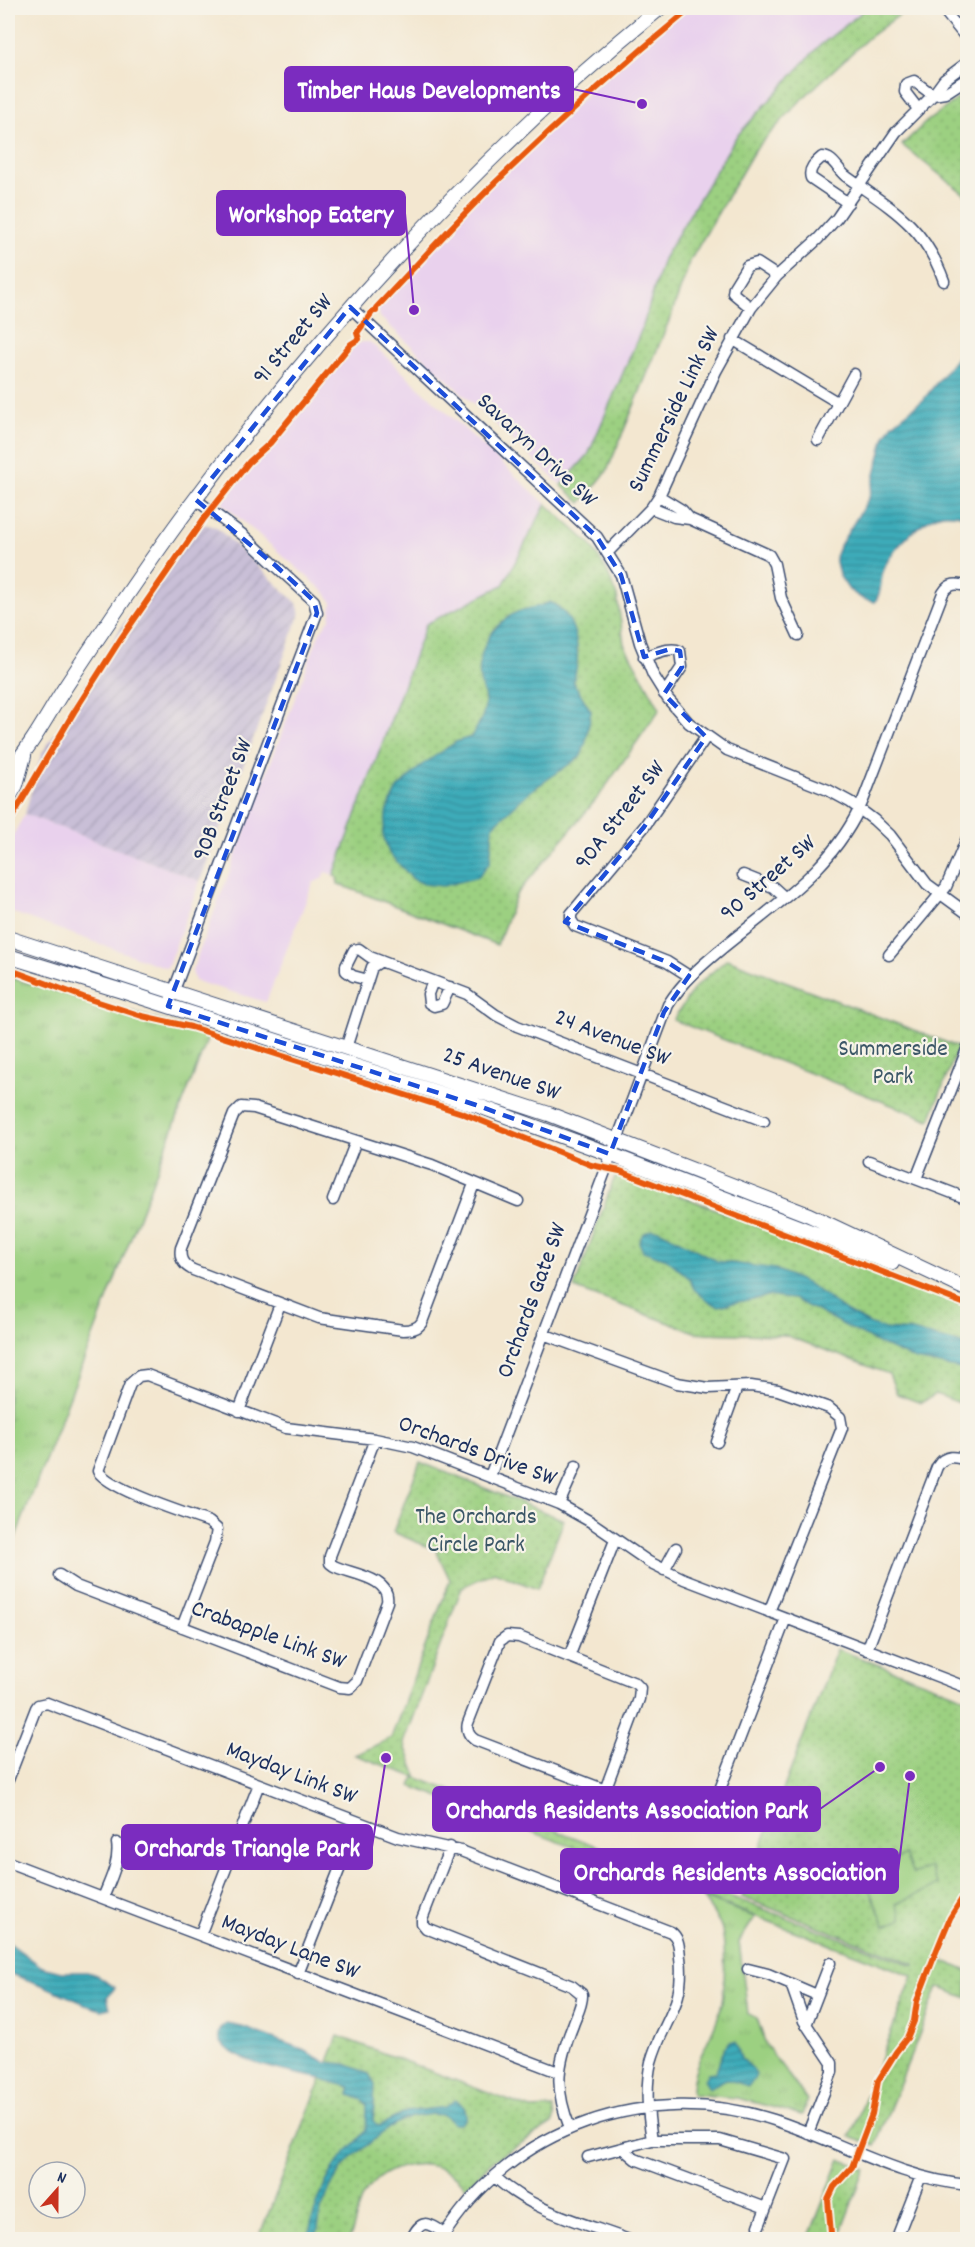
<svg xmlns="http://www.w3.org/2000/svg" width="975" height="2247" viewBox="0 0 975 2247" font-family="Dekko,sans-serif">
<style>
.built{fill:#e9d1ed}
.industrial{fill:url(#industrial-furrows)}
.grass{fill:url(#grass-tufts);stroke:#5c8070;stroke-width:1.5}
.park{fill:url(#park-dots);stroke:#5c8070;stroke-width:1.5}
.garden{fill:#9cd081;stroke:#5c8070;stroke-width:1.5}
.water{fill:url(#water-rules);stroke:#2c6e8c;stroke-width:1.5}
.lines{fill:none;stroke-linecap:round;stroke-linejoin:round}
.minor-casing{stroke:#3b4b6f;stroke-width:13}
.major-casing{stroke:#3b4b6f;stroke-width:16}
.minor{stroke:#fff;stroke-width:10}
.major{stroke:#fff;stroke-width:14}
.cycleway-casing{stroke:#f7f3e8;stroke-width:10}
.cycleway{stroke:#e8590c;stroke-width:6}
.marked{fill:none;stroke:#1d4ed8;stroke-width:4.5;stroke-dasharray:12 8;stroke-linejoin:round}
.labels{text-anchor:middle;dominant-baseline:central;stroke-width:4.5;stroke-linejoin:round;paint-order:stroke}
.street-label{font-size:24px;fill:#1b2f5e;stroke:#f7f3e8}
.park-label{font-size:24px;fill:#3b5767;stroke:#f7f3e8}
.leader{fill:none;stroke:#7b2cbf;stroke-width:2}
.callout-dot{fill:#7b2cbf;stroke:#f7f3e8;stroke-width:2}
.callout{fill:#7b2cbf;stroke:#7b2cbf;stroke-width:2}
.callout-label{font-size:26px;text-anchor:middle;font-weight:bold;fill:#fff}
</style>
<defs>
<pattern id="industrial-furrows" width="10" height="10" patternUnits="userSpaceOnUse" patternTransform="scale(1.5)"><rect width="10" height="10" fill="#c9bfd7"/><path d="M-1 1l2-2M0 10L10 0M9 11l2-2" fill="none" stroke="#aca4bb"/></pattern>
<pattern id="grass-tufts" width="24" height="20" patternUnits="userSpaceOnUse" patternTransform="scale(1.5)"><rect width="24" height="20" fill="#9cd081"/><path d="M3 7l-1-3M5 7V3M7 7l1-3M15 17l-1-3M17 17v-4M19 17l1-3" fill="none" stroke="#86b372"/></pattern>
<pattern id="park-dots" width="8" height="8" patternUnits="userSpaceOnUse" patternTransform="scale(1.5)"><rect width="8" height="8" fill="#9cd081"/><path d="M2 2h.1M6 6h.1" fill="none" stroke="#86b372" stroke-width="1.8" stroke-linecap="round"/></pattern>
<pattern id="water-rules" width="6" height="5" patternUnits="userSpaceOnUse" patternTransform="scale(1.5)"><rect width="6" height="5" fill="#3dacb9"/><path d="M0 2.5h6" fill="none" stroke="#328c9a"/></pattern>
</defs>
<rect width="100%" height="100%" fill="#f7f3e8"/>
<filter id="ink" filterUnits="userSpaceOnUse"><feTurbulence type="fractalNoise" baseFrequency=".0167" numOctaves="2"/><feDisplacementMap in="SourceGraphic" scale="12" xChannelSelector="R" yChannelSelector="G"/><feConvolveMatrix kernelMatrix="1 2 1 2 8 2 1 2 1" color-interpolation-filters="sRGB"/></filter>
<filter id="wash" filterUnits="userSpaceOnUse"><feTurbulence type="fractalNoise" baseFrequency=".008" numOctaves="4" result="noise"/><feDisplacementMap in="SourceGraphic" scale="24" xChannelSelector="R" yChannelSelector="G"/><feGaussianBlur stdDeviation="1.35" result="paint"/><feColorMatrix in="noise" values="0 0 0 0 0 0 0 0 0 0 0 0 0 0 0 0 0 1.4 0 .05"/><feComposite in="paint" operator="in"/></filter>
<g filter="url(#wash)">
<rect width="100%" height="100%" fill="#f3e7d0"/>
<!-- built -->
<path class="built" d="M 684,8 L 859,8 L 862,11 L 818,47 L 736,137 L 663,259 L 643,326 L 588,455 L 561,485 L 380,317 L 378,308 L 493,181 L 650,37 Z
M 362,342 L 370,342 L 546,504 L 503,585 L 426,624 L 334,875 L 326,872 L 323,878 L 313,883 L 266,1002 L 195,981 L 192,971 L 320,632 L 330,619 L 332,603 L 326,593 L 223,504 L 223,500 L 272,444 L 352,347 Z
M 25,814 L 200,881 L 167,968 L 8,911 L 8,844 Z"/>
<!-- industrial -->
<path class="industrial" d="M 199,523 L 216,527 L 297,603 L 300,614 L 200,881 L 25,814 L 41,755 L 124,623 Z"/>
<!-- grass -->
<path class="grass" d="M 8,977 L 209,1035 L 8,1557 Z
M 702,1897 L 755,1917 L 739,1942 L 748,2014 L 757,2018 L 766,2045 L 807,2100 L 802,2115 L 737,2098 L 692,2094 C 691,2063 712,2040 720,2011 C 725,1993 727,1941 720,1924 C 715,1914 707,1905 702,1897 Z"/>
<!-- park -->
<path class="park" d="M 859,8 L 929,8 L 934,13 L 929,17 L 911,11 L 902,13 L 868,38 L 801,100 L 754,151 L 691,259 L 671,316 L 607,471 L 581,503 L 561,485 L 588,455 L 643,326 L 663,259 L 736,137 L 818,47 L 862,12 Z
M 967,92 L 967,196 L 902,145 L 926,122 Z
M 546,504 L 590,544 L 606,569 L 617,596 L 624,644 L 660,709 L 599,796 L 516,895 L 497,945 L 338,884 L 337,877 L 334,875 L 426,624 L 503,585 Z
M 727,959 L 958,1047 L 930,1120 L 673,1020 L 695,987 Z
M 619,1172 L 967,1306 L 967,1406 L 936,1394 L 921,1403 L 897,1394 L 889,1374 L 785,1335 L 697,1333 L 574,1288 L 613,1181 Z
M 420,1462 L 564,1520 L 537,1589 L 494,1572 L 462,1587 L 404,1743 L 416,1774 L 415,1777 L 914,1966 L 914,1964 L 742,1897 L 837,1649 L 968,1699 L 967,1894 L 942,1960 L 967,1971 L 967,1998 L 938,1987 L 875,2146 L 850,2137 L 913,1976 L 411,1786 L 415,1777 L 355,1755 L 391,1738 L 450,1580 L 436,1550 L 393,1532 Z
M 338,2036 L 531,2109 L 553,2108 L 555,2117 L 552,2124 L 491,2162 L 466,2187 C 460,2182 455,2175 448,2172 C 419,2156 380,2167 363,2196 C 355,2209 357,2226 349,2239 L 258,2240 Z
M 840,2159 L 865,2169 L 838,2239 L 808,2239 Z"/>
<!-- garden -->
<path class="garden" d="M 905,1855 L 913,1874 L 930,1867 L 938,1885 L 896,1904 L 902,1919 L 885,1926 L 862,1873 Z"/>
<!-- water -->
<path class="water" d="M 967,344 L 967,516 C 959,515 946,512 939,515 C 920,521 889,552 883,571 C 880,581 882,595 874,602 L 863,599 L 849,590 L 839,575 L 835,557 L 839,547 L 869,498 L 885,436 L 893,424 L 924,399 Z
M 550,602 C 578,616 582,654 573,682 L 591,711 L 586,741 L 581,756 L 528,793 L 493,826 L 490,862 L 478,877 L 443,886 L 424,884 L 413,879 L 389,853 L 383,835 L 387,811 L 397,789 L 422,765 L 456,742 L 471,737 C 477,727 485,716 485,703 C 486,696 481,687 480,680 C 477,654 488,630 510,616 C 523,607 537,609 550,602 Z
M 651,1230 L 659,1230 L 717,1261 L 775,1269 L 810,1285 L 847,1312 L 871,1325 L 885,1329 L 912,1331 L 961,1344 L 967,1347 L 967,1370 L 916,1360 L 880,1344 L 794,1299 L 767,1296 L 718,1306 L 708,1301 L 694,1289 L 689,1278 L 667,1259 L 643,1251 L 639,1242 L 643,1234 Z
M 8,1942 L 42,1967 L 61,1972 L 87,1972 L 96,1975 L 115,1988 L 107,1997 L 110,2008 L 101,2010 L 92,2007 L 42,1985 L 8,1973 Z
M 227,2024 L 242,2027 L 299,2048 L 325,2062 L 346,2064 L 369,2074 L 375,2084 L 373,2121 L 379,2126 L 406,2112 L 445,2107 L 455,2100 C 463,2104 466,2108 466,2118 L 460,2124 L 454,2124 L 443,2115 L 432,2114 L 411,2117 L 394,2124 L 352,2157 L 341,2170 L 330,2188 L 321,2210 L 316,2239 L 308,2239 C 313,2212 322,2185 338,2162 C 346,2150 359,2142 366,2130 L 367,2105 L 363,2100 L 350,2095 L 350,2087 L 345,2085 C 337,2085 327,2080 318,2078 C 298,2074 217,2061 219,2034 C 220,2028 222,2026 227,2024 Z
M 730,2042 L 736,2042 L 741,2058 L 753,2069 L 756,2075 L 753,2081 L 748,2086 L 726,2079 L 709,2088 L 704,2080 L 708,2073 L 716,2072 L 725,2047 Z"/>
</g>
<g filter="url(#ink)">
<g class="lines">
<defs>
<path id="minor" d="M 942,8 L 968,40
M 961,8 L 968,16
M 933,95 L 945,93 L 968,78
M 918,109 L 905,92 L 906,84 L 914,81 L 933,95
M 848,203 L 811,178 C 808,169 815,163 822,157 C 834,157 838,171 847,177 C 892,209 924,225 944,281
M 350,307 L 597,537 L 621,575 L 640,643 L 653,675 L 668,699 L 689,723 L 727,750 L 828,790 L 850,802 L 874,820 L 890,835 L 927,884 L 968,914
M 751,308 L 733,293 L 734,287 L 747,266 L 757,263 L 777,276
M 732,339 L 837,402
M 818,440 L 854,374
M 659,496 L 682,510 L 690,519
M 651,508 L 674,517 L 690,519 L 769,555 L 774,564 L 781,598 L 798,635
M 608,552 L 651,508 L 659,496 L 716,371 L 751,308 L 777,276 L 818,239 L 837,218 L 896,132 L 933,95 L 944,80 L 968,62
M 644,657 C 655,654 670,646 680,651 L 682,667 L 664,694
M 743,875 L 773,887 L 784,897
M 889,955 L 946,887 L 968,836
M 689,976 L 667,962 L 575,926 L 571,920 L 571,914 L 644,827 L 706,737
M 368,980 L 353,976 L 346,971 L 346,966 L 354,950 L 359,949 L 370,957 L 467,994 L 496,1015 L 517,1026 L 764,1121
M 433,981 L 428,994 L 429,1003 L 434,1006 L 442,1004 L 450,987
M 168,1006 L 317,613 L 314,601 L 276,566 L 243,535 L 195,499
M 346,1048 L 372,967 L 381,961
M 869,1161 L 968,1199
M 916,1179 L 968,1047
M 474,1184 L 422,1322 C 418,1329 411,1330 403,1330 L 319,1318 L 193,1270 C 183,1265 179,1259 181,1248 L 234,1114 L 241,1107 L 254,1108 L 432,1165 L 518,1201
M 333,1200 L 356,1141
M 543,1334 L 677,1383 L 708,1388 L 751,1386 L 778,1390 L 829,1408 L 840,1417 L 842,1428 L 769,1612
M 239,1411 L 280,1304
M 717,1442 L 737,1387
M 490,1476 L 668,1005 C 683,981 703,964 725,946 C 779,902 837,865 864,798 L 943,593 C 949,583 957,583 968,587
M 559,1504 L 576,1466
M 664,1570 L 676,1548
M 59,1575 L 76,1586 L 339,1687 L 350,1688 L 357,1681 L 387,1602 C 391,1577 350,1574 334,1566 L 330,1563 L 330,1556 L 375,1439
M 182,1627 L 215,1542 L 217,1529 L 209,1522 C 185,1513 110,1490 98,1471 L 130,1384 L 139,1376 L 147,1375 L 286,1428 L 375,1439 L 413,1447 L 559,1504 L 591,1522 L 649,1562 L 684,1579 L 968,1688
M 867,1650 L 937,1467 C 945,1454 955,1456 968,1461
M 569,1657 L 615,1540
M 8,1780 L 36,1708 L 38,1705 L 47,1703 L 398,1837 L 461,1851 L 671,1932 C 679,1938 679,1947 680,1957 C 686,2006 662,2021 651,2062 C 645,2088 648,2114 652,2140 L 588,2157
M 605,1790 L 639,1699 L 640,1688 L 635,1683 L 519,1637 L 507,1636 L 500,1641 L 468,1723 C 466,1730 469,1736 475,1740 L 655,1809 L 702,1825 L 709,1818 L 786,1618
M 450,1847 L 422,1919 L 422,1923 L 426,1928 L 572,1986 L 582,1994 C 583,2004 576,2016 573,2025 C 557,2065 554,2088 570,2128
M 8,1862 L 558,2072
M 103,1898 C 110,1880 120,1862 117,1843
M 200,1935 L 259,1784
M 748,1969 L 768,1974 L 817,1995
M 298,1974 L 358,1822
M 791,1984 L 804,2021 L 832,2063 L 832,2072 L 808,2133
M 806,2025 L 830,1963
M 652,2140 L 720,2140 L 785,2159 L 759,2226
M 622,2148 L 635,2159 L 766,2208
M 495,2177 C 531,2211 584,2223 629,2240
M 411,2240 C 421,2218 427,2222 444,2233
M 441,2240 C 511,2126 649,2080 774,2120 C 838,2141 901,2179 968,2185
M 896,2240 L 921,2176"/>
<path id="major" d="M 8,772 C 33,745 49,711 70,680 C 107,624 145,567 185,513 C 323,327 480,154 660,8
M 8,799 L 16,785 L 24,756
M 8,938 L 549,1114 L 809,1215 L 968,1290
M 8,956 L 122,991 L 476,1105 L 599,1150 L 892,1263"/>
</defs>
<!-- minor casing -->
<use href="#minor" class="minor-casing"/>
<!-- major casing -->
<use href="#major" class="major-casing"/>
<!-- minor -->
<use href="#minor" class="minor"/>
<!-- major -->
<use href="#major" class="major"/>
<defs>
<path id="cycleway" d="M 8,824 L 74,712 L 120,640 L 203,520 L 249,462 L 270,443 L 351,344 L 359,339 L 357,333 L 373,311 L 376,311 L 376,308 C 416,266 455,222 496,182 C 559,121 624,63 691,8
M 8,969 L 83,997 L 142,1016 L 191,1027 L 462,1113 L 591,1165 L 620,1171 L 968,1305
M 829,2240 L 831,2233 L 828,2200 L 834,2187 L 852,2167 L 872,2114 L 878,2081 L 896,2052 L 907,2038 L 914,2021 L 917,2001 L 936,1952 L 950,1918 L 968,1889"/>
</defs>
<!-- cycleway casing -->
<use href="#cycleway" class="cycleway-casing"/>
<!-- cycleway -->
<use href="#cycleway" class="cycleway"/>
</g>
</g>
<!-- marked area -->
<path class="marked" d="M 350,307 L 597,537 L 621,575 L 644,657 L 670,649 L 680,651 L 682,667 L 664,694 L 706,737 L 644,827 L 565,922 L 667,962 L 689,976 L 664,1012 L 610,1154 L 476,1105 L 168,1006 L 317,613 L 314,601 L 276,566 L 195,499 Z"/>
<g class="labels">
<!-- street labels -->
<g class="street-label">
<text transform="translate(294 340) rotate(-50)">91 Street SW</text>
<text transform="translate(675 410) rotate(-64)">Summerside Link SW</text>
<text transform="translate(536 451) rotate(43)">Savaryn Drive SW</text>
<text transform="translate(224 800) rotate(-69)">90B Street SW</text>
<text transform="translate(621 816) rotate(-52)">90A Street SW</text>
<text transform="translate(769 879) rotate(-41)">90 Street SW</text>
<text transform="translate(612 1039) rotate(21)">24 Avenue SW</text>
<text transform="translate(501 1075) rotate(19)">25 Avenue SW</text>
<text transform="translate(533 1301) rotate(-70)">Orchards Gate SW</text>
<text transform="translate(477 1452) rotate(20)">Orchards Drive SW</text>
<text transform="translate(268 1636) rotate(20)">Crabapple Link SW</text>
<text transform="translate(291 1774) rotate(21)">Mayday Link SW</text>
<text transform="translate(290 1948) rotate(21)">Mayday Lane SW</text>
</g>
<!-- park labels -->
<g class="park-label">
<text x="893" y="1050">Summerside<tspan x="893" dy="28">Park</tspan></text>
<text x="476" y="1518">The Orchards<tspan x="476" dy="28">Circle Park</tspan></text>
</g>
</g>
<!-- callouts -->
<path class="leader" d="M642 104L573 89M414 310L405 213M880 1767L820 1809M386 1758L372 1847M910 1776L898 1871"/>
<g class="callout-dot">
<circle cx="642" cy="104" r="6"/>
<circle cx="414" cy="310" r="6"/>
<circle cx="880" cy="1767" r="6"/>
<circle cx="386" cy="1758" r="6"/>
<circle cx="910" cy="1776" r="6"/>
</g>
<g class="callout">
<rect x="285" y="67" width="288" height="44" rx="6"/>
<rect x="217" y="191" width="188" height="44" rx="6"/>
<rect x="433" y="1787" width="387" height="44" rx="6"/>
<rect x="122" y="1825" width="250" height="44" rx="6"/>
<rect x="561" y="1849" width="337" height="44" rx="6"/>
</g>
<g class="callout-label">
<text x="429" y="98">Timber Haus Developments</text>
<text x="311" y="222">Workshop Eatery</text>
<text x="627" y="1818">Orchards Residents Association Park</text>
<text x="247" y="1856">Orchards Triangle Park</text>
<text x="730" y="1880">Orchards Residents Association</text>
</g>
<!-- margin -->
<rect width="975" height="2247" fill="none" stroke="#f7f3e8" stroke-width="30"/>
<!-- north arrow -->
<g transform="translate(57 2190) rotate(21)"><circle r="28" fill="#f7f3e8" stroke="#9fa5b1" stroke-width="1.5"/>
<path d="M0-4.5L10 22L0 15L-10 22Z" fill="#c8321e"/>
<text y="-9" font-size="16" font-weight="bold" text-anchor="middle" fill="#1b2f5e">N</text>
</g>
</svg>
